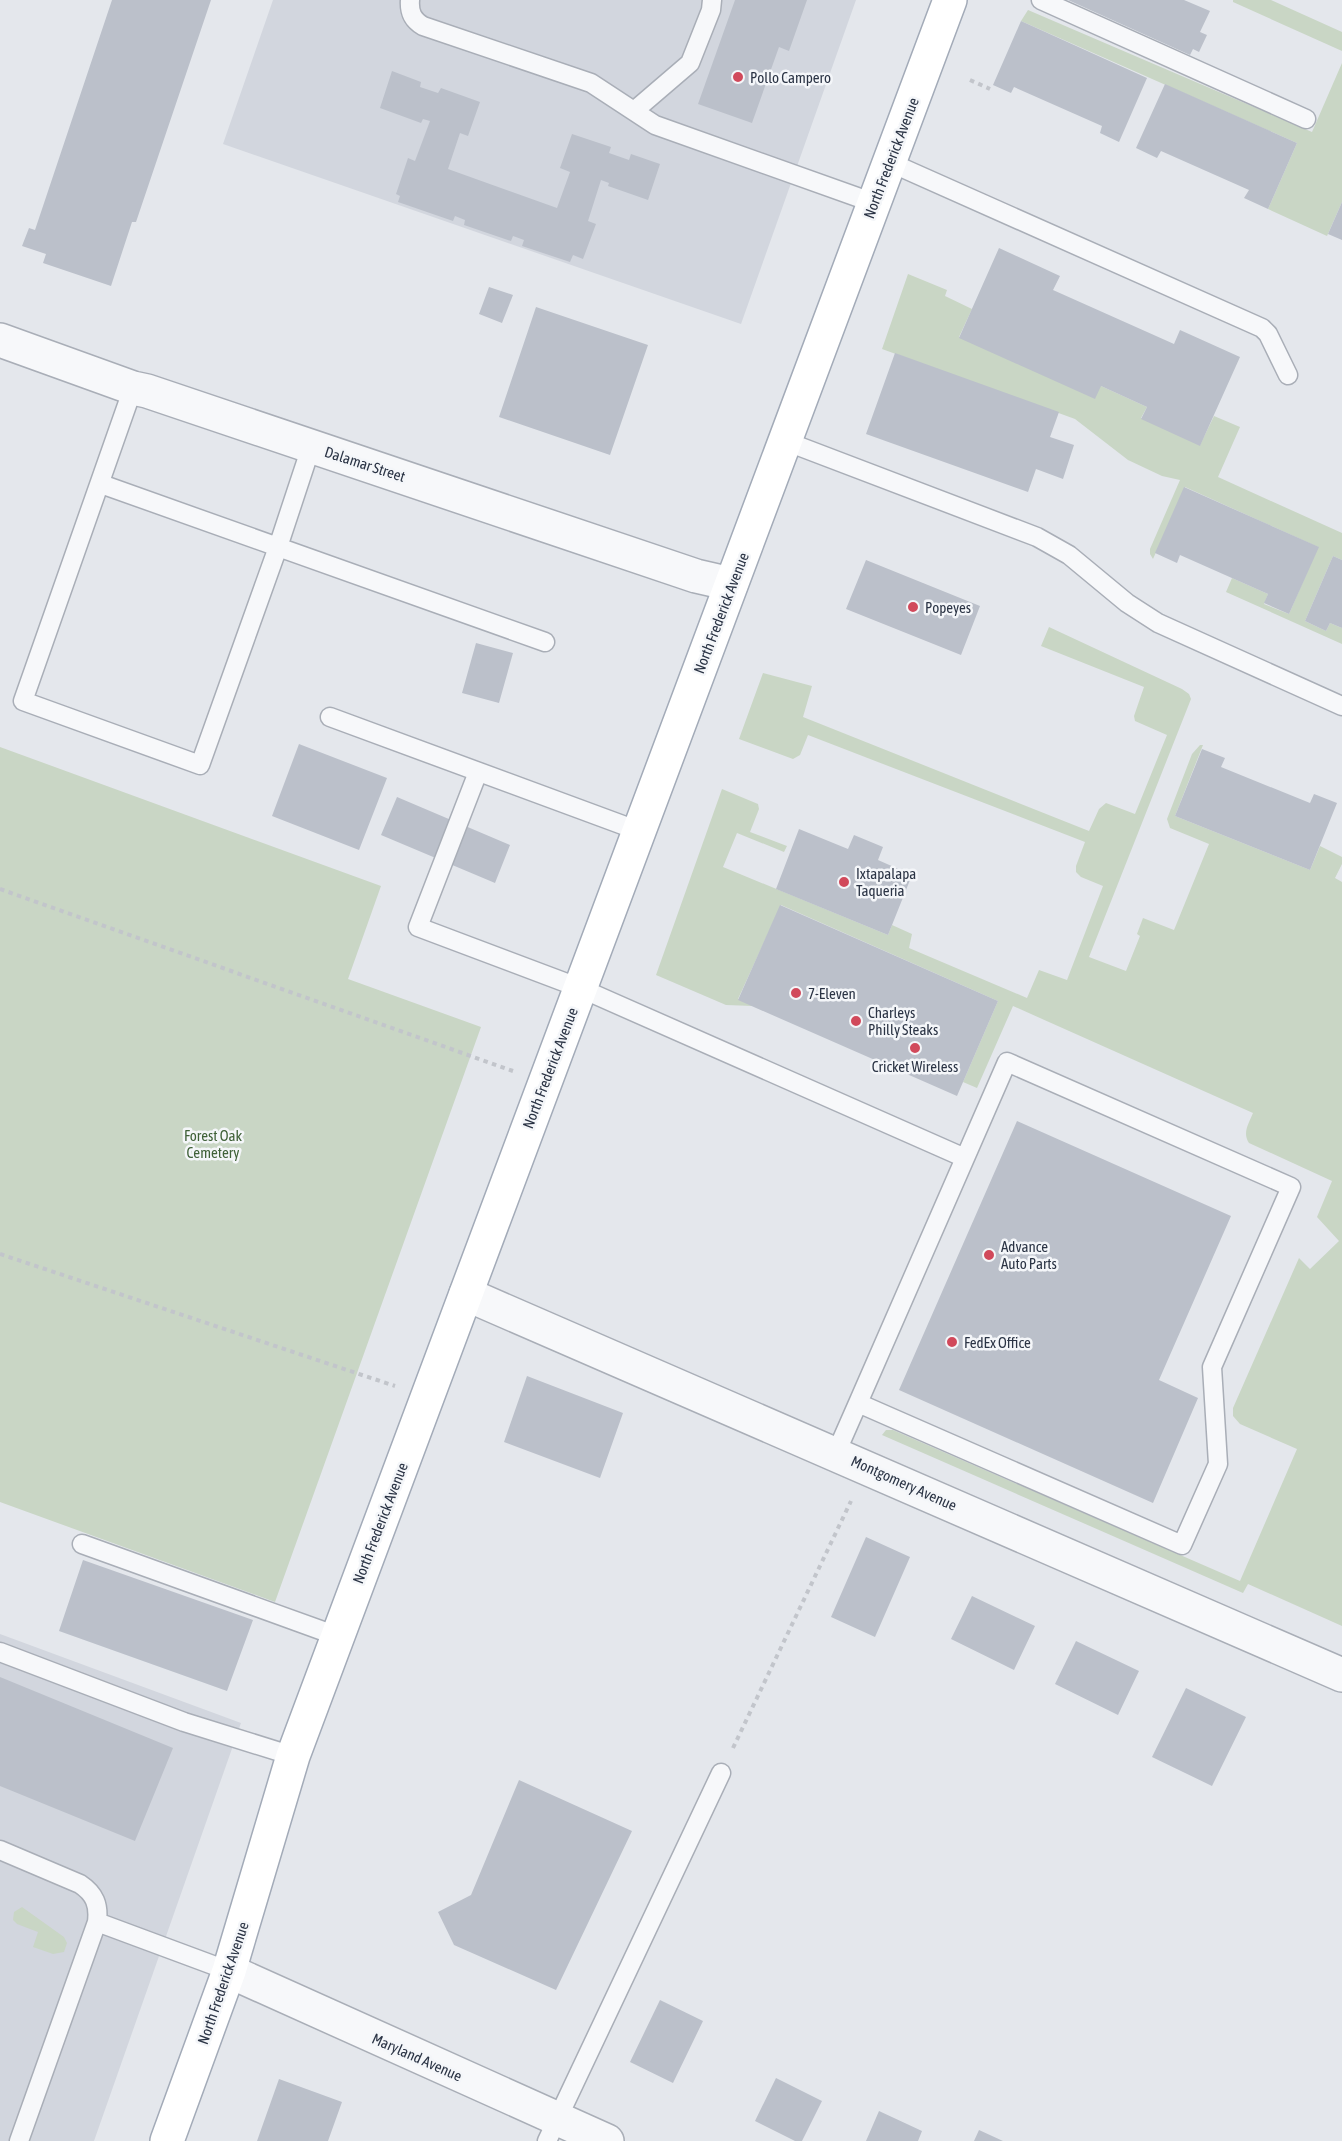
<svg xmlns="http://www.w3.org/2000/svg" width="1342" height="2141" viewBox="0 0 1342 2141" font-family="'Asap Condensed',sans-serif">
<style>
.built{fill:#d2d6de}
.green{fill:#c9d6c5}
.building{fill:#bbc0ca}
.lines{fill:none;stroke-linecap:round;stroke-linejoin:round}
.service-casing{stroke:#a9aeb7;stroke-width:21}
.minor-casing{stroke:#a9aeb7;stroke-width:36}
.primary-casing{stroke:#a3abb8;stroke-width:36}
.path{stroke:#c2c5cb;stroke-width:4;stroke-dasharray:4.5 4.5;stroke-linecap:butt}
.service{stroke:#f7f8fa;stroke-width:18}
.minor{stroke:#f7f8fa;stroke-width:33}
.primary{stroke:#fff;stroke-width:33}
.poi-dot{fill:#d1495b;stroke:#f4f6f9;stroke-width:2}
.labels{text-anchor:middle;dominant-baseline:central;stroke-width:5;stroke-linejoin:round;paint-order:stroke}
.poi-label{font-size:15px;fill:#2b3445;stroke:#f4f6f9;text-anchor:start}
.street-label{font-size:15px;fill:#2b3445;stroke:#f4f6f9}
.park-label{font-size:15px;fill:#3f6138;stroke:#f4f6f9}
</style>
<rect width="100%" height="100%" fill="#e4e7ec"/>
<!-- built -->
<path class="built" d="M 273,0 L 856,0 L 741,324 L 223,144 Z
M 0,1634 L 241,1723 L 94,2141 L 0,2141 Z"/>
<!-- green -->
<path class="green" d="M 1233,0 L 1271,0 L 1342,32 L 1342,51 L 1233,2 Z
M 1028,10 L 1312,132 L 1342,63 L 1342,202 L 1327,236 L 1268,209 L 1297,143 L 1021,21 Z
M 908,274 L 947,290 L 945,296 L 972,309 L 959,337 L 1101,386 L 1147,407 L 1141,418 L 1200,445 L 1214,416 L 1240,427 L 1218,477 L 1342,533 L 1342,560 L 1333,556 L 1305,621 L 1326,631 L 1330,623 L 1342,628 L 1342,644 L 1226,592 L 1232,578 L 1268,594 L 1264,604 L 1289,614 L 1318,547 L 1185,487 L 1153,559 L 1150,554 L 1150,549 L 1180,480 L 1162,476 L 1128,460 L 1075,419 L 882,349 Z
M 1049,627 L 1182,689 L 1189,694 L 1191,699 L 1089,957 L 1126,971 L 1140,936 L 1137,934 L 1143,918 L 1174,930 L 1209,844 L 1170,828 L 1167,819 L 1192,754 L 1200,745 L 1203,745 L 1175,816 L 1310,870 L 1320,846 L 1342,857 L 1342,864 L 1335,878 L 1342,882 L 1342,1626 L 1248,1584 L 1243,1593 L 882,1435 L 886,1430 L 893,1430 L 1240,1581 L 1297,1449 L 1240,1424 L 1233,1416 L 1233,1408 L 1299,1258 L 1310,1269 L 1339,1241 L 1317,1217 L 1332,1181 L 1249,1143 C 1242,1133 1249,1123 1253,1113 L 1013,1006 L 977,1088 L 963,1082 L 998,1001 L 781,905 L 738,999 L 753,1006 L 726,1005 L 656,975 L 722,789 L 758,804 L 759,809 L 750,832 L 787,846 L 784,852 L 737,833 L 723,867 L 888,935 L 892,925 L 912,934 L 909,948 L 1027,998 L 1039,970 L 1067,980 L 1103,886 L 1081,877 L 1076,872 L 1076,866 L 1085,842 L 808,735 L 800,755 L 793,759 L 739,739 L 763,673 L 812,686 L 803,717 L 1089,831 L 1099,809 L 1106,803 L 1135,814 L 1167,735 L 1135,721 L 1134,716 L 1144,687 L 1041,646 Z
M 0,747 L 381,886 L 348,979 L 481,1027 L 275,1602 L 0,1502 Z
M 22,1907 L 64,1937 L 67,1943 L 64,1952 L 53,1954 L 33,1947 L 38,1932 L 17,1924 L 13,1920 L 14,1912 Z"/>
<!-- building -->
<path class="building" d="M 112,0 L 211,0 L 136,222 L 132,222 L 111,286 L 43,263 L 46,254 L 22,246 L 29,228 L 35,230 L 38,221 Z
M 735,0 L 807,0 L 789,51 L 779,47 L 752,123 L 698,104 Z
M 1068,0 L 1184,0 L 1210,11 L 1200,32 L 1207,35 L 1199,52 L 1193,49 L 1190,55 Z
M 1021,21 L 1147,78 L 1119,142 L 1100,133 L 1102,126 L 1014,87 L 1011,93 L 993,85 Z
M 392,71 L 421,82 L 420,87 L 438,93 L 441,88 L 480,102 L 468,136 L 460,133 L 448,169 L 557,208 L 570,172 L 560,168 L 572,134 L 611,147 L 609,153 L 629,160 L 631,154 L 660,164 L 648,200 L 608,186 L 609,183 L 601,180 L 588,221 L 596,224 L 583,259 L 573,255 L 570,262 L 522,246 L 524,240 L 513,236 L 511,241 L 464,225 L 465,220 L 455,216 L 453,221 L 398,202 L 400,196 L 396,194 L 408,158 L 415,161 L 430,121 L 423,119 L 421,123 L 380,108 Z
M 1165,84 L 1297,143 L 1268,209 L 1244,198 L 1249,190 L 1161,151 L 1157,158 L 1136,148 Z
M 1342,202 L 1342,240 L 1328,234 Z
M 999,248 L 1060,276 L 1053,290 L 1174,344 L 1180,330 L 1240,357 L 1200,446 L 1141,419 L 1147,407 L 1101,386 L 1095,399 L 959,338 Z
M 489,287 L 513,295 L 502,323 L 479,314 Z
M 536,307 L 648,345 L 610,455 L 499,417 Z
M 895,353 L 1059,412 L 1050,437 L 1074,445 L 1063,479 L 1036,469 L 1028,492 L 866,434 Z
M 1184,487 L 1319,547 L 1289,614 L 1264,603 L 1268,594 L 1180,555 L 1177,563 L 1155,553 Z
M 1333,556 L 1342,560 L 1342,628 L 1330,623 L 1326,631 L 1305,621 Z
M 866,560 L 980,606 L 961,655 L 846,609 Z
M 476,643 L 513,653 L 499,703 L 462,693 Z
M 299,744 L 387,778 L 359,850 L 272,816 Z
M 1202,749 L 1225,758 L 1221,767 L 1310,803 L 1314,794 L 1337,803 L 1310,870 L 1175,816 Z
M 397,797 L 510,845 L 495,883 L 381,835 Z
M 799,829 L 848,849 L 854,835 L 883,847 L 878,860 L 912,875 L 888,935 L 776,889 Z
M 780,905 L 998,1001 L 957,1096 L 738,1000 Z
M 1017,1121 L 1231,1216 L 1159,1380 L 1198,1398 L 1153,1503 L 899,1390 Z
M 527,1376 L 623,1413 L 600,1478 L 504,1442 Z
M 866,1537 L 910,1557 L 875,1637 L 831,1617 Z
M 83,1560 L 253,1620 L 227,1691 L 59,1631 Z
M 972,1596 L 1035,1626 L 1014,1670 L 951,1639 Z
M 1076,1641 L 1139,1671 L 1118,1715 L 1055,1684 Z
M 0,1677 L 173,1748 L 135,1841 L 0,1786 Z
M 1186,1688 L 1246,1717 L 1212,1786 L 1152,1757 Z
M 519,1780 L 632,1831 L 556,1990 L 454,1945 L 438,1912 L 471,1895 Z
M 660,2000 L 703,2021 L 673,2083 L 630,2062 Z
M 776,2078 L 822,2101 L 802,2141 L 795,2141 L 755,2121 Z
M 279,2079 L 342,2102 L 328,2141 L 257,2141 Z
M 879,2111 L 922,2131 L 918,2141 L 866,2141 Z
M 979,2130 L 1003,2141 L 974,2141 Z"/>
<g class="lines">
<defs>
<path id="service" d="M 410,0 C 409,13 413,20 423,26 L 591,83 L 655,125 L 874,203
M 1041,0 L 1306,119
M 634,111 L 690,63 L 711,10 L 712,0
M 889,162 L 1262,328 L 1268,334 L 1288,375
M 133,388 L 23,701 L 200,765 L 278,547 L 311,447
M 785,441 L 1037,537 L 1069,555 L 1127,603 L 1158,623 L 1342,706
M 101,484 L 545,642
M 330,717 L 639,831
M 478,772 L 418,927 L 580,988 L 965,1158
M 836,1453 L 858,1403 L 1007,1062 L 1291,1187 L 1212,1367 L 1218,1464 L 1182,1545 L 858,1403
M 82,1544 L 337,1636
M 0,1652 L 184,1722 L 293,1756
M 0,1850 L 80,1884 C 95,1894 99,1905 97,1922 L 19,2141
M 97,1922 L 229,1971
M 547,2141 L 721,1773"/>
<path id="minor" d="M 0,340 L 133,388 L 147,391 L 696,576 L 731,584
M 466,1294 L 1342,1675
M 229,1971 L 607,2141"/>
<path id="primary" d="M 167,2141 L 229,1971 L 293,1756 L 950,0"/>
</defs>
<!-- service casing -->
<use href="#service" class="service-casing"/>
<!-- minor casing -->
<use href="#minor" class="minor-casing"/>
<!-- primary casing -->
<use href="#primary" class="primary-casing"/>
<!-- path -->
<path class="path" d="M 970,80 L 990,89
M 0,889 L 513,1071
M 0,1254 L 395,1386
M 733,1748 L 851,1501"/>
<!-- service -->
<use href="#service" class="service"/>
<!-- minor -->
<use href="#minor" class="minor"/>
<!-- primary -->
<use href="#primary" class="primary"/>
</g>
<!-- markers -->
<g class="poi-dot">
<circle cx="738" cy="77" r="6"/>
<circle cx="913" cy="607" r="6"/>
<circle cx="844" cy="882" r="6"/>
<circle cx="796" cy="993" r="6"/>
<circle cx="856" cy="1021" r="6"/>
<circle cx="915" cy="1048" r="6"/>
<circle cx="989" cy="1255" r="6"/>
<circle cx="952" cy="1342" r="6"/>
</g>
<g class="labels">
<!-- poi labels -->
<g class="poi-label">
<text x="750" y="77">Pollo Campero</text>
<text x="925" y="607">Popeyes</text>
<text x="856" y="873">Ixtapalapa<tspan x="856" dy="17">Taqueria</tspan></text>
<text x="808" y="993">7-Eleven</text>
<text x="868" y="1012">Charleys<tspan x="868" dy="17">Philly Steaks</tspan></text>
<text x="915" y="1066" text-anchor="middle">Cricket Wireless</text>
<text x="1001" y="1246">Advance<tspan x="1001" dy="17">Auto Parts</tspan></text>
<text x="964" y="1342">FedEx Office</text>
</g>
<!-- street labels -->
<g class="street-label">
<text transform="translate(891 158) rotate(-69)">North Frederick Avenue</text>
<text transform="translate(365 464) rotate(18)">Dalamar Street</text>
<text transform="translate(721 613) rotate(-69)">North Frederick Avenue</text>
<text transform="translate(550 1068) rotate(-69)">North Frederick Avenue</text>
<text transform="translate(904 1483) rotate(24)">Montgomery Avenue</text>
<text transform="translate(380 1523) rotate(-69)">North Frederick Avenue</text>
<text transform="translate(223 1983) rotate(-71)">North Frederick Avenue</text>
<text transform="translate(417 2057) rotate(24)">Maryland Avenue</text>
</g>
<!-- park labels -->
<g class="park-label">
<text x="213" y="1135">Forest Oak<tspan x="213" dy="17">Cemetery</tspan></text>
</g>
</g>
</svg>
